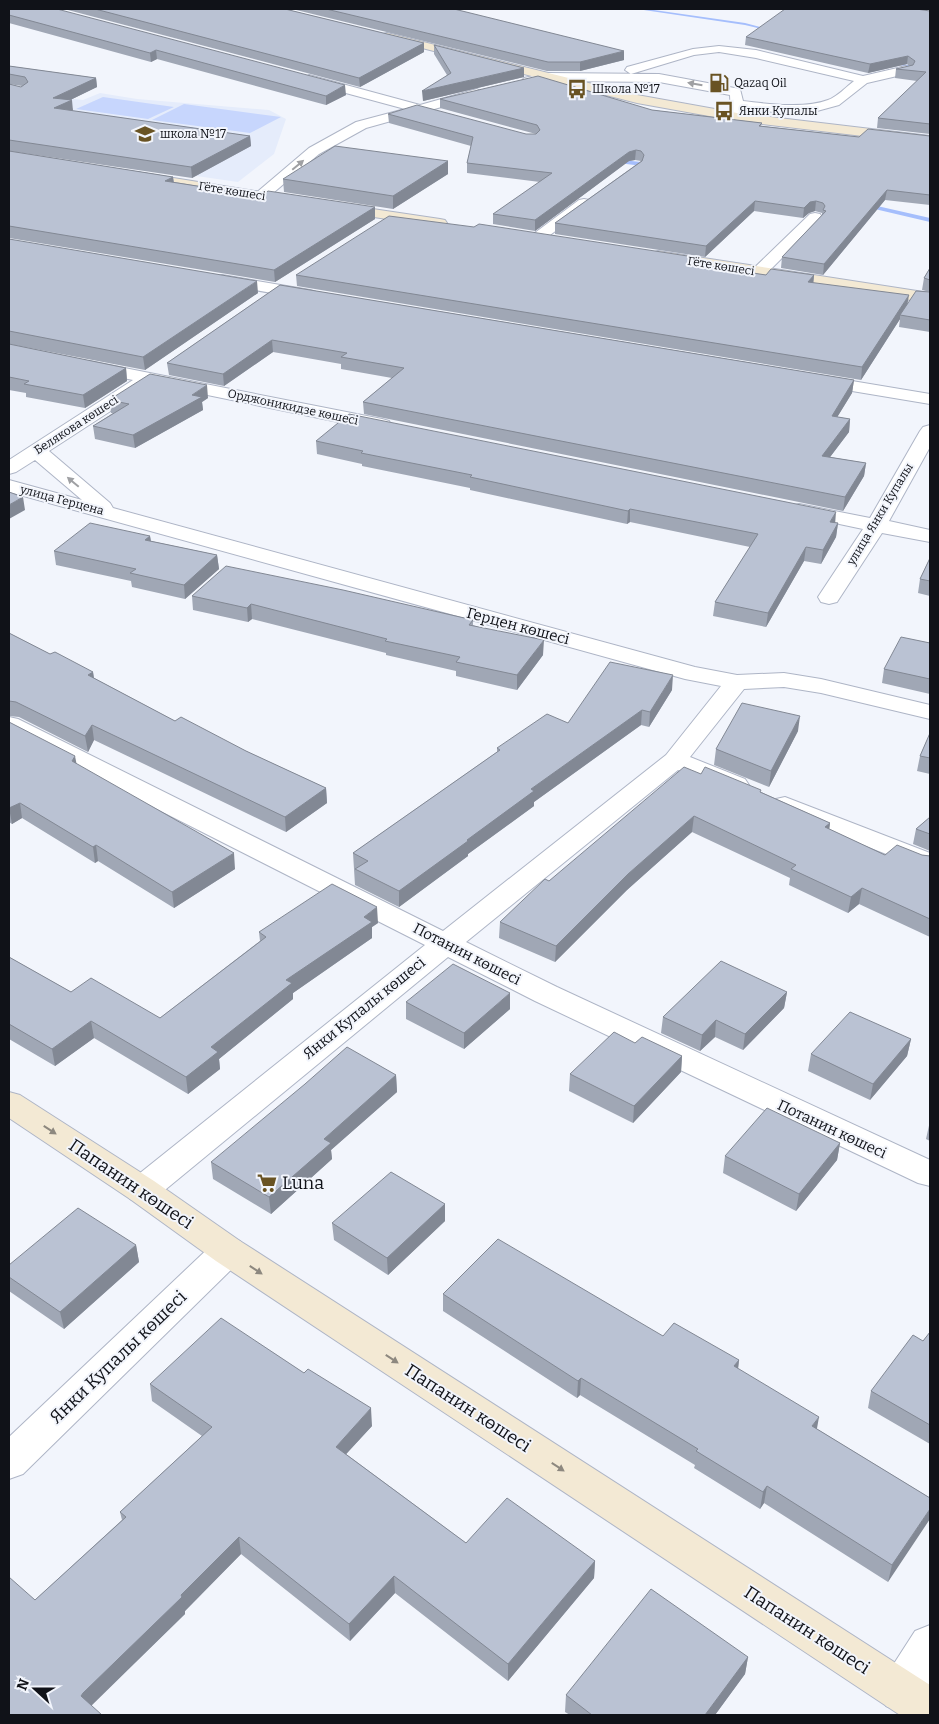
<svg xmlns="http://www.w3.org/2000/svg" width="939" height="1724" viewBox="0 0 939 1724" font-family="Bitter,serif">
<style>
.built{fill:#e5ecfb}
.green{fill:#c7d6fd}
.lines{fill:none;stroke-linecap:round;stroke-linejoin:round}
.stream{fill:#a5befc;fill-rule:evenodd}
.street-casing{stroke:#aeb5c6;stroke-width:2}
.secondary-casing{stroke:#aeb5c6;stroke-width:2}
.street{fill:#fff;fill-rule:evenodd}
.secondary{fill:#f3e9d4;fill-rule:evenodd}
.wall{fill:#a0a7b5}
.shaded-wall{fill:#828894}
.building{fill:#bac2d3;stroke:#828894}
.oneway{fill:#9fa0a3}
.oneway2{fill:#8d887f}
.labels{text-anchor:middle;dominant-baseline:central;stroke-width:4;stroke-linejoin:round;paint-order:stroke}
.far-poi-label{font-size:12px;fill:#101218;stroke:#f2f5fc;text-anchor:start}
.far-street-label{font-size:12px;fill:#101218;stroke:#f2f5fc}
.street-label{font-size:15px;fill:#101218;stroke:#f2f5fc}
.near-poi-label{font-size:18px;fill:#101218;stroke:#f2f5fc;text-anchor:start}
.near-street-label{font-size:18px;fill:#101218;stroke:#f2f5fc}
</style>
<rect width="100%" height="100%" fill="#f2f5fc"/>
<!-- built -->
<path class="built" d="M 9,91 L 83,100 L 100,93 L 137,99 L 269,110 L 286,119 L 274,154 L 238,182 L 9,149 Z"/>
<!-- green -->
<path class="green" d="M 103,97 L 174,107 L 148,119 L 76,109 Z
M 184,104 L 281,117 L 250,133 L 152,120 Z"/>
<g class="lines">
<!-- stream -->
<path class="stream" d="M 637,9 L 647,9 L 745,23 L 776,31 L 774,32 L 745,25 Z
M 889,60 L 930,71 L 930,73 L 889,62 Z
M 612,159 L 651,163 L 654,165 L 651,167 L 610,162 Z
M 864,203 L 930,218 L 930,222 L 862,206 L 862,204 Z"/>
<defs>
<path id="street" d="M 719,46 L 756,50 L 863,76 L 906,66 L 912,70 L 910,73 L 867,83 L 839,105 L 817,111 L 774,112 L 743,109 L 743,117 L 737,121 L 731,117 L 730,95 L 659,82 L 548,81 L 528,85 L 522,81 L 524,78 L 548,73 L 659,74 L 740,89 L 743,101 C 768,104 804,109 828,100 C 837,97 846,87 854,81 L 756,58 L 719,52 L 694,55 L 631,74 L 625,70 L 627,67 L 693,49 Z
M 309,75 L 420,105 L 477,89 L 483,93 L 481,96 L 366,128 L 319,154 L 266,199 L 256,199 L 254,196 L 256,193 L 309,148 L 356,122 L 405,109 L 305,82 L 303,79 Z
M 584,199 L 589,200 L 591,203 L 589,206 L 542,241 L 532,241 L 529,238 L 532,235 L 579,200 Z
M 815,213 L 820,214 L 822,217 L 820,220 L 765,275 L 753,275 L 751,272 L 753,269 L 810,214 Z
M 222,275 L 310,290 L 316,292 L 318,295 L 316,298 L 310,300 L 216,283 L 214,280 L 216,277 Z
M 89,361 L 382,419 L 389,421 L 391,425 L 389,429 L 382,431 L 149,383 L 146,388 L 49,451 L 110,503 L 113,508 L 695,667 L 737,675 L 784,673 L 821,679 L 930,705 L 930,719 L 821,693 L 784,687 L 744,689 L 690,757 L 745,779 L 749,785 L 745,791 C 724,796 698,778 678,770 L 466,942 L 557,987 L 930,1160 L 930,1186 L 918,1183 L 535,1001 L 448,957 L 154,1199 L 142,1203 L 130,1199 L 125,1190 L 130,1181 L 425,945 L 9,734 L 9,717 L 18,719 L 443,931 L 666,755 L 721,686 L 685,679 L 9,492 L 9,480 L 82,500 L 35,460 L 16,472 L 9,474 L 9,460 L 133,380 L 83,370 L 80,366 L 83,362 Z
M 816,375 L 930,394 L 930,404 L 810,384 L 807,380 L 810,376 Z
M 930,425 L 930,447 L 889,521 L 930,530 L 930,542 L 882,533 L 837,602 L 829,604 L 821,602 L 818,597 L 863,529 L 792,514 L 789,510 L 792,506 L 799,504 L 870,518 L 920,431 L 923,427 Z
M 785,797 L 930,853 L 930,871 L 776,811 L 772,805 L 776,799 Z
M 228,1238 L 240,1241 L 246,1251 L 240,1261 L 23,1474 L 9,1479 L 9,1437 L 216,1241 Z
M 930,1625 L 930,1683 L 916,1706 L 901,1712 L 886,1706 L 879,1691 L 886,1676 L 915,1631 Z"/>
<path id="secondary" d="M 387,33 L 637,95 L 737,113 L 930,136 L 930,144 L 737,121 L 637,103 L 383,38 L 381,36 L 383,34 Z
M 136,172 L 299,198 L 304,199 L 306,202 L 304,205 L 299,206 L 131,179 L 129,176 Z
M 339,204 L 440,219 L 445,220 L 447,223 L 445,226 L 440,227 L 334,211 L 332,208 L 334,205 Z
M 658,251 L 930,293 L 930,303 L 652,259 L 650,256 L 652,253 Z
M 9,1092 L 20,1095 L 154,1181 L 240,1241 L 930,1685 L 930,1715 L 900,1715 L 216,1261 L 130,1199 L 9,1118 Z"/>
</defs>
<!-- street casing -->
<use href="#street" class="street-casing"/>
<!-- secondary casing -->
<use href="#secondary" class="secondary-casing"/>
<!-- street -->
<use href="#street" class="street"/>
<!-- secondary -->
<use href="#secondary" class="secondary"/>
</g>
<!-- wall -->
<path class="wall" d="M 9,9 L 346,95 L 326,105 L 157,59 L 151,62 L 9,23 Z
M 64,9 L 285,9 L 424,43 L 424,52 L 360,87 Z
M 292,9 L 454,9 L 624,60 L 580,71 L 547,71 Z
M 930,11 L 930,134 L 877,128 L 878,118 L 917,81 L 895,78 L 896,69 L 909,66 L 907,64 L 868,73 L 745,45 L 746,37 Z
M 434,45 L 524,68 L 524,77 L 423,101 L 447,75 L 434,54 Z
M 9,66 L 96,78 L 97,87 L 70,100 L 73,111 L 250,136 L 251,146 L 192,178 L 9,151 L 9,84 L 21,87 L 22,86 L 9,84 Z
M 440,99 L 652,110 L 762,123 L 761,126 L 859,137 L 930,136 L 930,205 L 885,200 L 823,275 L 781,268 L 782,257 L 822,215 L 822,213 L 815,211 L 809,213 L 803,218 L 754,211 L 705,257 L 555,234 L 555,223 L 641,161 L 635,160 L 629,161 L 535,231 L 493,224 L 493,214 L 540,182 L 467,173 L 467,163 L 471,146 L 389,123 L 388,114 L 526,134 L 536,134 L 440,108 Z
M 9,151 L 173,177 L 174,182 L 261,196 L 375,207 L 375,219 L 275,282 L 9,238 Z
M 448,161 L 448,174 L 393,209 L 284,192 L 283,179 Z
M 9,239 L 258,293 L 145,370 L 9,344 Z
M 693,264 L 766,275 L 814,275 L 813,283 L 908,303 L 930,292 L 930,332 L 899,327 L 900,319 L 861,380 L 297,286 L 296,275 Z
M 930,268 L 930,292 L 922,290 L 924,278 Z
M 280,285 L 854,380 L 852,393 L 837,417 L 850,419 L 849,432 L 830,457 L 866,463 L 864,476 L 843,511 L 364,414 L 363,402 L 392,378 L 341,369 L 341,364 L 273,352 L 224,386 L 169,375 L 167,363 Z
M 9,344 L 126,368 L 127,381 L 85,408 L 26,397 L 26,393 L 9,390 Z
M 208,398 L 202,402 L 203,410 L 135,448 L 95,439 L 93,426 L 113,413 L 111,413 L 109,400 Z
M 316,441 L 838,523 L 836,537 L 821,564 L 804,561 L 766,627 L 713,616 L 715,602 L 750,547 L 630,522 L 627,524 L 470,490 L 470,488 L 362,466 L 362,464 L 317,454 Z
M 150,536 L 151,541 L 217,555 L 219,569 L 185,599 L 132,587 L 131,581 L 56,565 L 54,551 Z
M 930,558 L 930,596 L 918,593 L 920,579 Z
M 192,596 L 473,620 L 473,625 L 543,655 L 517,690 L 456,676 L 456,671 L 386,655 L 386,653 L 252,619 L 248,622 L 193,610 Z
M 9,633 L 50,654 L 93,672 L 94,678 L 175,721 L 246,751 L 326,788 L 327,803 L 286,832 L 94,740 L 88,752 L 19,717 L 9,716 Z
M 930,643 L 930,694 L 882,683 L 884,669 Z
M 672,690 L 649,727 L 641,725 L 534,802 L 534,806 L 468,854 L 468,856 L 399,907 L 355,885 L 353,853 L 497,752 L 497,748 L 568,723 Z
M 9,722 L 76,764 L 235,869 L 174,908 L 98,861 L 95,863 L 22,818 L 12,824 L 9,822 Z
M 798,731 L 769,787 L 714,765 L 716,749 Z
M 930,733 L 930,774 L 917,771 L 920,756 Z
M 701,774 L 761,792 L 830,823 L 829,829 L 885,855 L 922,855 L 930,856 L 930,937 L 859,904 L 848,913 L 789,885 L 790,878 L 692,832 L 627,890 L 555,962 L 499,938 L 500,922 L 549,881 Z
M 930,817 L 930,851 L 913,844 L 916,829 Z
M 378,923 L 372,927 L 372,938 L 293,993 L 293,999 L 219,1059 L 220,1069 L 188,1094 L 94,1038 L 55,1066 L 9,1039 L 9,957 L 71,992 L 160,1018 L 260,941 L 259,932 Z
M 787,992 L 784,1008 L 743,1050 L 715,1037 L 700,1051 L 661,1033 L 663,1017 Z
M 406,1002 L 510,1009 L 464,1049 L 406,1019 Z
M 911,1039 L 907,1056 L 870,1100 L 808,1071 L 811,1054 Z
M 635,1043 L 682,1056 L 681,1072 L 633,1123 L 569,1091 L 570,1074 Z
M 396,1075 L 397,1092 L 331,1150 L 332,1159 L 271,1214 L 213,1179 L 211,1162 Z
M 930,1121 L 930,1141 L 926,1139 Z
M 840,1143 L 837,1160 L 796,1211 L 723,1173 L 725,1156 Z
M 445,1204 L 445,1221 L 388,1275 L 334,1240 L 332,1223 Z
M 136,1245 L 139,1262 L 64,1329 L 9,1291 L 9,1265 Z
M 443,1294 L 663,1336 L 739,1360 L 738,1369 L 817,1429 L 930,1498 L 888,1582 L 764,1503 L 760,1509 L 694,1468 L 695,1465 L 580,1395 L 577,1398 L 443,1311 Z
M 930,1332 L 930,1444 L 868,1408 L 871,1391 L 923,1341 Z
M 150,1384 L 372,1426 L 346,1454 L 466,1543 L 595,1561 L 594,1578 L 508,1681 L 395,1593 L 350,1641 L 241,1554 L 185,1611 L 185,1614 L 91,1705 L 9,1715 L 35,1600 L 122,1520 L 120,1512 L 202,1436 L 152,1401 Z
M 748,1657 L 745,1674 L 715,1715 L 570,1715 L 565,1712 L 566,1695 Z"/>
<!-- shaded-wall -->
<path class="shaded-wall" d="M 424,43 L 424,52 L 360,87 L 359,78 Z
M 156,50 L 157,59 L 151,62 L 150,53 Z
M 624,51 L 624,60 L 580,71 L 580,62 Z
M 908,56 L 907,64 L 868,73 L 870,64 Z
M 524,68 L 524,77 L 423,101 L 422,91 Z
M 96,78 L 97,87 L 54,108 L 53,98 Z
M 345,85 L 346,95 L 326,105 L 326,96 Z
M 72,100 L 73,111 L 54,108 Z
M 250,136 L 251,146 L 192,178 L 191,167 Z
M 636,150 L 635,160 L 629,161 L 535,231 L 535,220 L 629,152 Z
M 448,161 L 448,174 L 393,209 L 393,196 Z
M 173,177 L 174,188 L 165,181 Z
M 887,190 L 885,200 L 823,275 L 824,264 Z
M 755,201 L 754,211 L 705,257 L 706,246 Z
M 816,201 L 815,211 L 809,213 L 803,218 L 804,208 L 810,202 Z
M 375,207 L 375,219 L 275,282 L 274,270 Z
M 694,257 L 693,268 L 687,263 Z
M 814,275 L 813,287 L 808,282 Z
M 257,281 L 258,293 L 145,370 L 143,357 Z
M 909,295 L 907,307 L 900,315 L 900,319 L 861,380 L 862,367 Z
M 272,340 L 273,352 L 224,386 L 223,374 Z
M 126,368 L 127,381 L 85,408 L 83,395 Z
M 854,380 L 852,393 L 830,429 L 832,416 Z
M 207,385 L 208,398 L 202,402 L 203,410 L 135,448 L 133,435 Z
M 850,419 L 849,432 L 821,469 L 822,456 Z
M 866,463 L 864,476 L 843,511 L 845,497 Z
M 23,497 L 25,510 L 9,519 L 9,505 Z
M 630,509 L 630,522 L 627,524 L 628,511 Z
M 836,512 L 835,525 L 830,522 Z
M 838,523 L 836,537 L 821,564 L 823,550 Z
M 150,536 L 152,550 L 145,540 Z
M 806,547 L 804,561 L 766,627 L 768,613 Z
M 217,555 L 219,569 L 185,599 L 184,585 Z
M 251,604 L 252,619 L 248,622 L 247,608 Z
M 544,640 L 543,655 L 517,690 L 517,675 Z
M 93,672 L 95,687 L 88,675 Z
M 673,675 L 672,690 L 649,727 L 650,712 Z
M 642,710 L 641,725 L 534,802 L 534,806 L 468,854 L 468,856 L 399,907 L 399,891 L 467,840 L 531,789 Z
M 800,716 L 798,731 L 769,787 L 771,771 Z
M 92,725 L 94,740 L 88,752 L 85,736 Z
M 75,756 L 78,771 L 72,761 Z
M 326,788 L 327,803 L 286,832 L 285,817 Z
M 20,803 L 22,818 L 12,824 L 9,808 Z
M 694,816 L 692,832 L 627,890 L 555,962 L 556,946 L 628,874 Z
M 830,823 L 828,839 L 825,827 Z
M 96,845 L 98,861 L 95,863 L 93,847 Z
M 234,853 L 235,869 L 174,908 L 172,892 Z
M 862,888 L 859,904 L 848,913 L 851,897 Z
M 377,907 L 378,923 L 372,927 L 372,938 L 293,993 L 293,999 L 219,1059 L 220,1069 L 188,1094 L 186,1077 L 211,1047 L 286,980 L 364,917 Z
M 787,992 L 784,1008 L 743,1050 L 745,1034 Z
M 510,993 L 510,1009 L 464,1049 L 464,1033 Z
M 716,1020 L 715,1037 L 700,1051 L 702,1035 Z
M 91,1021 L 94,1038 L 55,1066 L 52,1049 Z
M 911,1039 L 907,1056 L 870,1100 L 873,1084 Z
M 682,1056 L 681,1072 L 633,1123 L 634,1106 Z
M 396,1075 L 397,1092 L 331,1150 L 332,1159 L 271,1214 L 269,1197 L 324,1139 Z
M 840,1143 L 837,1160 L 796,1211 L 799,1194 Z
M 445,1204 L 445,1221 L 388,1275 L 387,1258 Z
M 136,1245 L 139,1262 L 64,1329 L 60,1312 Z
M 739,1360 L 737,1377 L 734,1366 Z
M 581,1378 L 580,1395 L 577,1398 L 578,1381 Z
M 371,1408 L 372,1426 L 337,1464 L 336,1447 Z
M 819,1417 L 816,1434 L 812,1426 Z
M 767,1486 L 764,1503 L 760,1509 L 763,1492 Z
M 930,1509 L 930,1519 L 888,1582 L 892,1565 Z
M 239,1537 L 241,1554 L 185,1611 L 185,1614 L 87,1710 L 81,1696 L 83,1693 Z
M 595,1561 L 594,1578 L 508,1681 L 508,1664 Z
M 394,1576 L 395,1593 L 350,1641 L 349,1624 Z
M 748,1657 L 745,1674 L 715,1715 L 705,1715 Z"/>
<!-- building -->
<path class="building" d="M 9,9 L 57,9 L 345,85 L 326,96 L 156,50 L 150,53 L 9,15 Z
M 95,9 L 285,9 L 424,43 L 359,78 Z
M 326,9 L 454,9 L 624,51 L 580,62 L 548,62 Z
M 785,9 L 916,9 L 930,11 L 930,124 L 878,118 L 926,72 L 896,69 L 913,65 L 915,61 L 908,56 L 870,64 L 746,37 Z
M 434,45 L 524,68 L 422,91 L 451,73 Z
M 9,66 L 96,78 L 53,98 L 72,100 L 54,108 L 250,136 L 191,167 L 9,140 L 9,84 L 21,87 L 28,82 L 25,77 L 9,74 Z
M 538,76 L 652,110 L 762,123 L 759,126 L 859,137 L 868,129 L 930,136 L 930,195 L 887,190 L 824,264 L 782,257 L 826,211 L 823,210 L 825,206 L 823,203 L 816,201 L 810,202 L 804,208 L 755,201 L 706,246 L 555,223 L 642,161 L 644,155 L 641,151 L 636,150 L 629,152 L 535,220 L 493,214 L 552,173 L 467,163 L 473,137 L 388,114 L 417,105 L 526,134 L 536,134 L 540,130 L 537,125 L 440,99 Z
M 335,146 L 448,161 L 393,196 L 283,179 Z
M 9,151 L 173,177 L 165,181 L 261,196 L 268,191 L 375,207 L 274,270 L 9,226 Z
M 389,216 L 474,227 L 479,224 L 694,257 L 687,263 L 766,275 L 771,269 L 814,275 L 808,282 L 909,295 L 862,367 L 296,275 Z
M 9,239 L 257,281 L 143,357 L 9,331 Z
M 930,268 L 930,280 L 924,278 Z
M 280,285 L 854,380 L 832,416 L 850,419 L 822,456 L 866,463 L 845,497 L 363,402 L 404,368 L 341,357 L 347,353 L 272,340 L 223,374 L 167,363 Z
M 916,291 L 930,292 L 930,320 L 900,315 Z
M 9,344 L 126,368 L 83,395 L 24,384 L 29,381 L 9,377 Z
M 150,374 L 207,385 L 192,395 L 202,397 L 133,435 L 93,426 L 129,404 L 109,400 Z
M 349,414 L 836,512 L 830,522 L 838,523 L 823,550 L 806,547 L 768,613 L 715,602 L 758,534 L 630,509 L 628,511 L 470,477 L 472,475 L 361,453 L 363,451 L 316,441 Z
M 9,492 L 23,497 L 9,505 Z
M 90,523 L 150,536 L 145,540 L 217,555 L 184,585 L 130,573 L 136,569 L 54,551 Z
M 930,558 L 930,581 L 920,579 Z
M 226,566 L 343,590 L 473,620 L 469,625 L 544,640 L 517,675 L 456,662 L 460,657 L 385,641 L 387,639 L 251,604 L 247,608 L 192,596 Z
M 9,633 L 50,654 L 55,652 L 93,672 L 88,675 L 175,721 L 181,717 L 246,751 L 326,788 L 285,817 L 92,725 L 85,736 L 16,702 L 9,701 Z
M 901,637 L 930,643 L 930,679 L 884,669 Z
M 610,662 L 673,675 L 650,712 L 642,710 L 531,789 L 534,791 L 467,840 L 468,841 L 399,891 L 355,869 L 368,861 L 353,853 L 500,750 L 497,748 L 547,714 L 568,723 Z
M 742,703 L 800,716 L 771,771 L 716,749 Z
M 9,722 L 75,756 L 72,761 L 234,853 L 172,892 L 96,845 L 93,847 L 20,803 L 9,808 Z
M 930,733 L 930,758 L 920,756 Z
M 684,767 L 701,774 L 705,767 L 761,790 L 760,792 L 830,823 L 825,827 L 885,855 L 897,845 L 922,855 L 930,856 L 930,919 L 862,888 L 851,897 L 791,869 L 796,865 L 694,816 L 628,874 L 556,946 L 500,922 L 545,879 L 549,881 Z
M 930,817 L 930,834 L 916,829 Z
M 332,884 L 377,907 L 364,917 L 372,922 L 286,980 L 292,983 L 211,1047 L 218,1052 L 186,1077 L 91,1021 L 52,1049 L 9,1024 L 9,957 L 71,992 L 91,978 L 160,1018 L 266,937 L 259,932 Z
M 721,961 L 787,992 L 745,1034 L 716,1020 L 702,1035 L 663,1017 Z
M 453,964 L 510,993 L 464,1033 L 406,1002 Z
M 850,1012 L 911,1039 L 873,1084 L 811,1054 Z
M 614,1032 L 635,1043 L 642,1037 L 682,1056 L 634,1106 L 570,1074 Z
M 347,1047 L 396,1075 L 324,1139 L 331,1143 L 269,1197 L 211,1162 L 305,1084 Z
M 767,1108 L 840,1143 L 799,1194 L 725,1156 Z
M 391,1172 L 445,1204 L 387,1258 L 332,1223 Z
M 78,1208 L 136,1245 L 60,1312 L 9,1277 L 9,1265 Z
M 498,1239 L 663,1336 L 674,1323 L 739,1360 L 734,1366 L 819,1417 L 812,1426 L 930,1498 L 930,1509 L 892,1565 L 767,1486 L 763,1492 L 696,1451 L 698,1449 L 581,1378 L 578,1381 L 443,1294 Z
M 221,1318 L 304,1373 L 308,1369 L 371,1408 L 336,1447 L 466,1543 L 507,1498 L 595,1561 L 508,1664 L 394,1576 L 349,1624 L 239,1537 L 181,1595 L 182,1597 L 83,1693 L 81,1696 L 102,1715 L 9,1715 L 9,1577 L 35,1600 L 126,1517 L 120,1512 L 212,1427 L 150,1384 Z
M 930,1332 L 930,1425 L 871,1391 L 913,1335 L 923,1341 Z
M 651,1589 L 748,1657 L 705,1715 L 592,1715 L 566,1695 Z"/>
<!-- one-way arrows -->
<defs><path id="oneway-solid" d="M-6-.8H1V-3.2L6.5 0L1 3.2V.8H-6Z" transform="scale(1.25)"/></defs>
<g class="oneway">
<use href="#oneway-solid" transform="translate(695 84) rotate(-170)"/>
<use href="#oneway-solid" transform="translate(298 165) rotate(-40)"/>
<use href="#oneway-solid" transform="translate(73 482) rotate(-140)"/>
</g>
<g class="oneway2">
<use href="#oneway-solid" transform="translate(50 1130) rotate(33)"/>
<use href="#oneway-solid" transform="translate(256 1270) rotate(33)"/>
<use href="#oneway-solid" transform="translate(392 1359) rotate(33)"/>
<use href="#oneway-solid" transform="translate(558 1467) rotate(33)"/>
</g>
<!-- icons -->
<defs>
<symbol id="fuel-bare" viewBox="-9 -9 18 18"><path d="M-5.5-6h7V0h2V4h1.3V-2.5L3-4.5l.8-.8L6-3V5H2.5V1h-1V6h-7ZM-4.2-4.7v3.2H.2V-4.7Z" fill="#695323" stroke="#f2f5fc" stroke-width="2.5" paint-order="stroke"/></symbol>
<symbol id="bus-bare" viewBox="-9 -9 18 18"><path d="M-5-6H5V4H4V6H2V4H-2V6H-4V4H-5ZM-3.5-4V0h7V-4ZM-3.5 1.2v1.5H-2V1.2ZM2 1.2v1.5H3.5V1.2Z" fill="#695323" stroke="#f2f5fc" stroke-width="2.5" paint-order="stroke"/></symbol>
<symbol id="school-bare" viewBox="-9 -9 18 18"><path d="M0-5L7-2L0 1L-7-2ZM-4 1L0 2.5L4 1V4Q0 6-4 4Z" fill="#695323" stroke="#f2f5fc" stroke-width="2.5" paint-order="stroke"/></symbol>
<symbol id="supermarket-bare" viewBox="-9 -9 18 18"><path d="M-6-5.5h2.5l.6 2H6L4.5 2H-2.5L-4.4-4H-6ZM-1.5 3.2a1.3 1.3 0 1 0 .1 0ZM3 3.2a1.3 1.3 0 1 0 .1 0Z" fill="#695323" stroke="#f2f5fc" stroke-width="2.5" paint-order="stroke"/></symbol>
</defs>
<g fill-rule="evenodd">
<use href="#fuel-bare" x="705" y="69" width="28" height="28"/>
<use href="#bus-bare" x="563" y="75" width="28" height="28"/>
<use href="#bus-bare" x="710" y="97" width="28" height="28"/>
<use href="#school-bare" x="131" y="120" width="28" height="28"/>
<use href="#supermarket-bare" x="253" y="1169" width="28" height="28"/>
</g>
<g class="labels">
<!-- far-poi labels -->
<g class="far-poi-label">
<text x="734" y="83">Qazaq Oil</text>
<text x="592" y="89">Школа №17</text>
<text x="739" y="111">Янки Купалы</text>
<text x="160" y="134">школа №17</text>
</g>
<!-- far-street labels -->
<g class="far-street-label">
<text transform="translate(232 191) rotate(9)">Гёте көшесі</text>
<text transform="translate(721 266) rotate(9)">Гёте көшесі</text>
<text transform="translate(293 407) rotate(12)">Орджоникидзе көшесі</text>
<text transform="translate(76 425) rotate(-33)">Белякова көшесі</text>
<text transform="translate(62 500) rotate(15)">улица Герцена</text>
<text transform="translate(880 514) rotate(-59)">улица Янки Купалы</text>
</g>
<!-- street labels -->
<g class="street-label">
<text transform="translate(518 626) rotate(15)">Герцен көшесі</text>
<text transform="translate(467 954) rotate(27)">Потанин көшесі</text>
<text transform="translate(364 1008) rotate(-39)">Янки Купалы көшесі</text>
<text transform="translate(832 1129) rotate(25)">Потанин көшесі</text>
</g>
<!-- near-poi labels -->
<g class="near-poi-label">
<text x="282" y="1183">Luna</text>
</g>
<!-- near-street labels -->
<g class="near-street-label">
<text transform="translate(131 1184) rotate(34)">Папанин көшесі</text>
<text transform="translate(118 1357) rotate(-44)">Янки Купалы көшесі</text>
<text transform="translate(468 1408) rotate(33)">Папанин көшесі</text>
<text transform="translate(807 1630) rotate(33)">Папанин көшесі</text>
</g>
</g>
<!-- border -->
<rect width="939" height="1724" fill="none" stroke="#101218" stroke-width="20"/>
<!-- north arrow -->
<g transform="translate(35 1689) rotate(291)" stroke="#f2f5fc" stroke-width="4" paint-order="stroke">
<path d="M0-4L9 19L0 12L-9 19Z" fill="#101218"/>
<text y="-8" font-size="14" font-weight="bold" text-anchor="middle" fill="#101218">N</text>
</g>
</svg>
